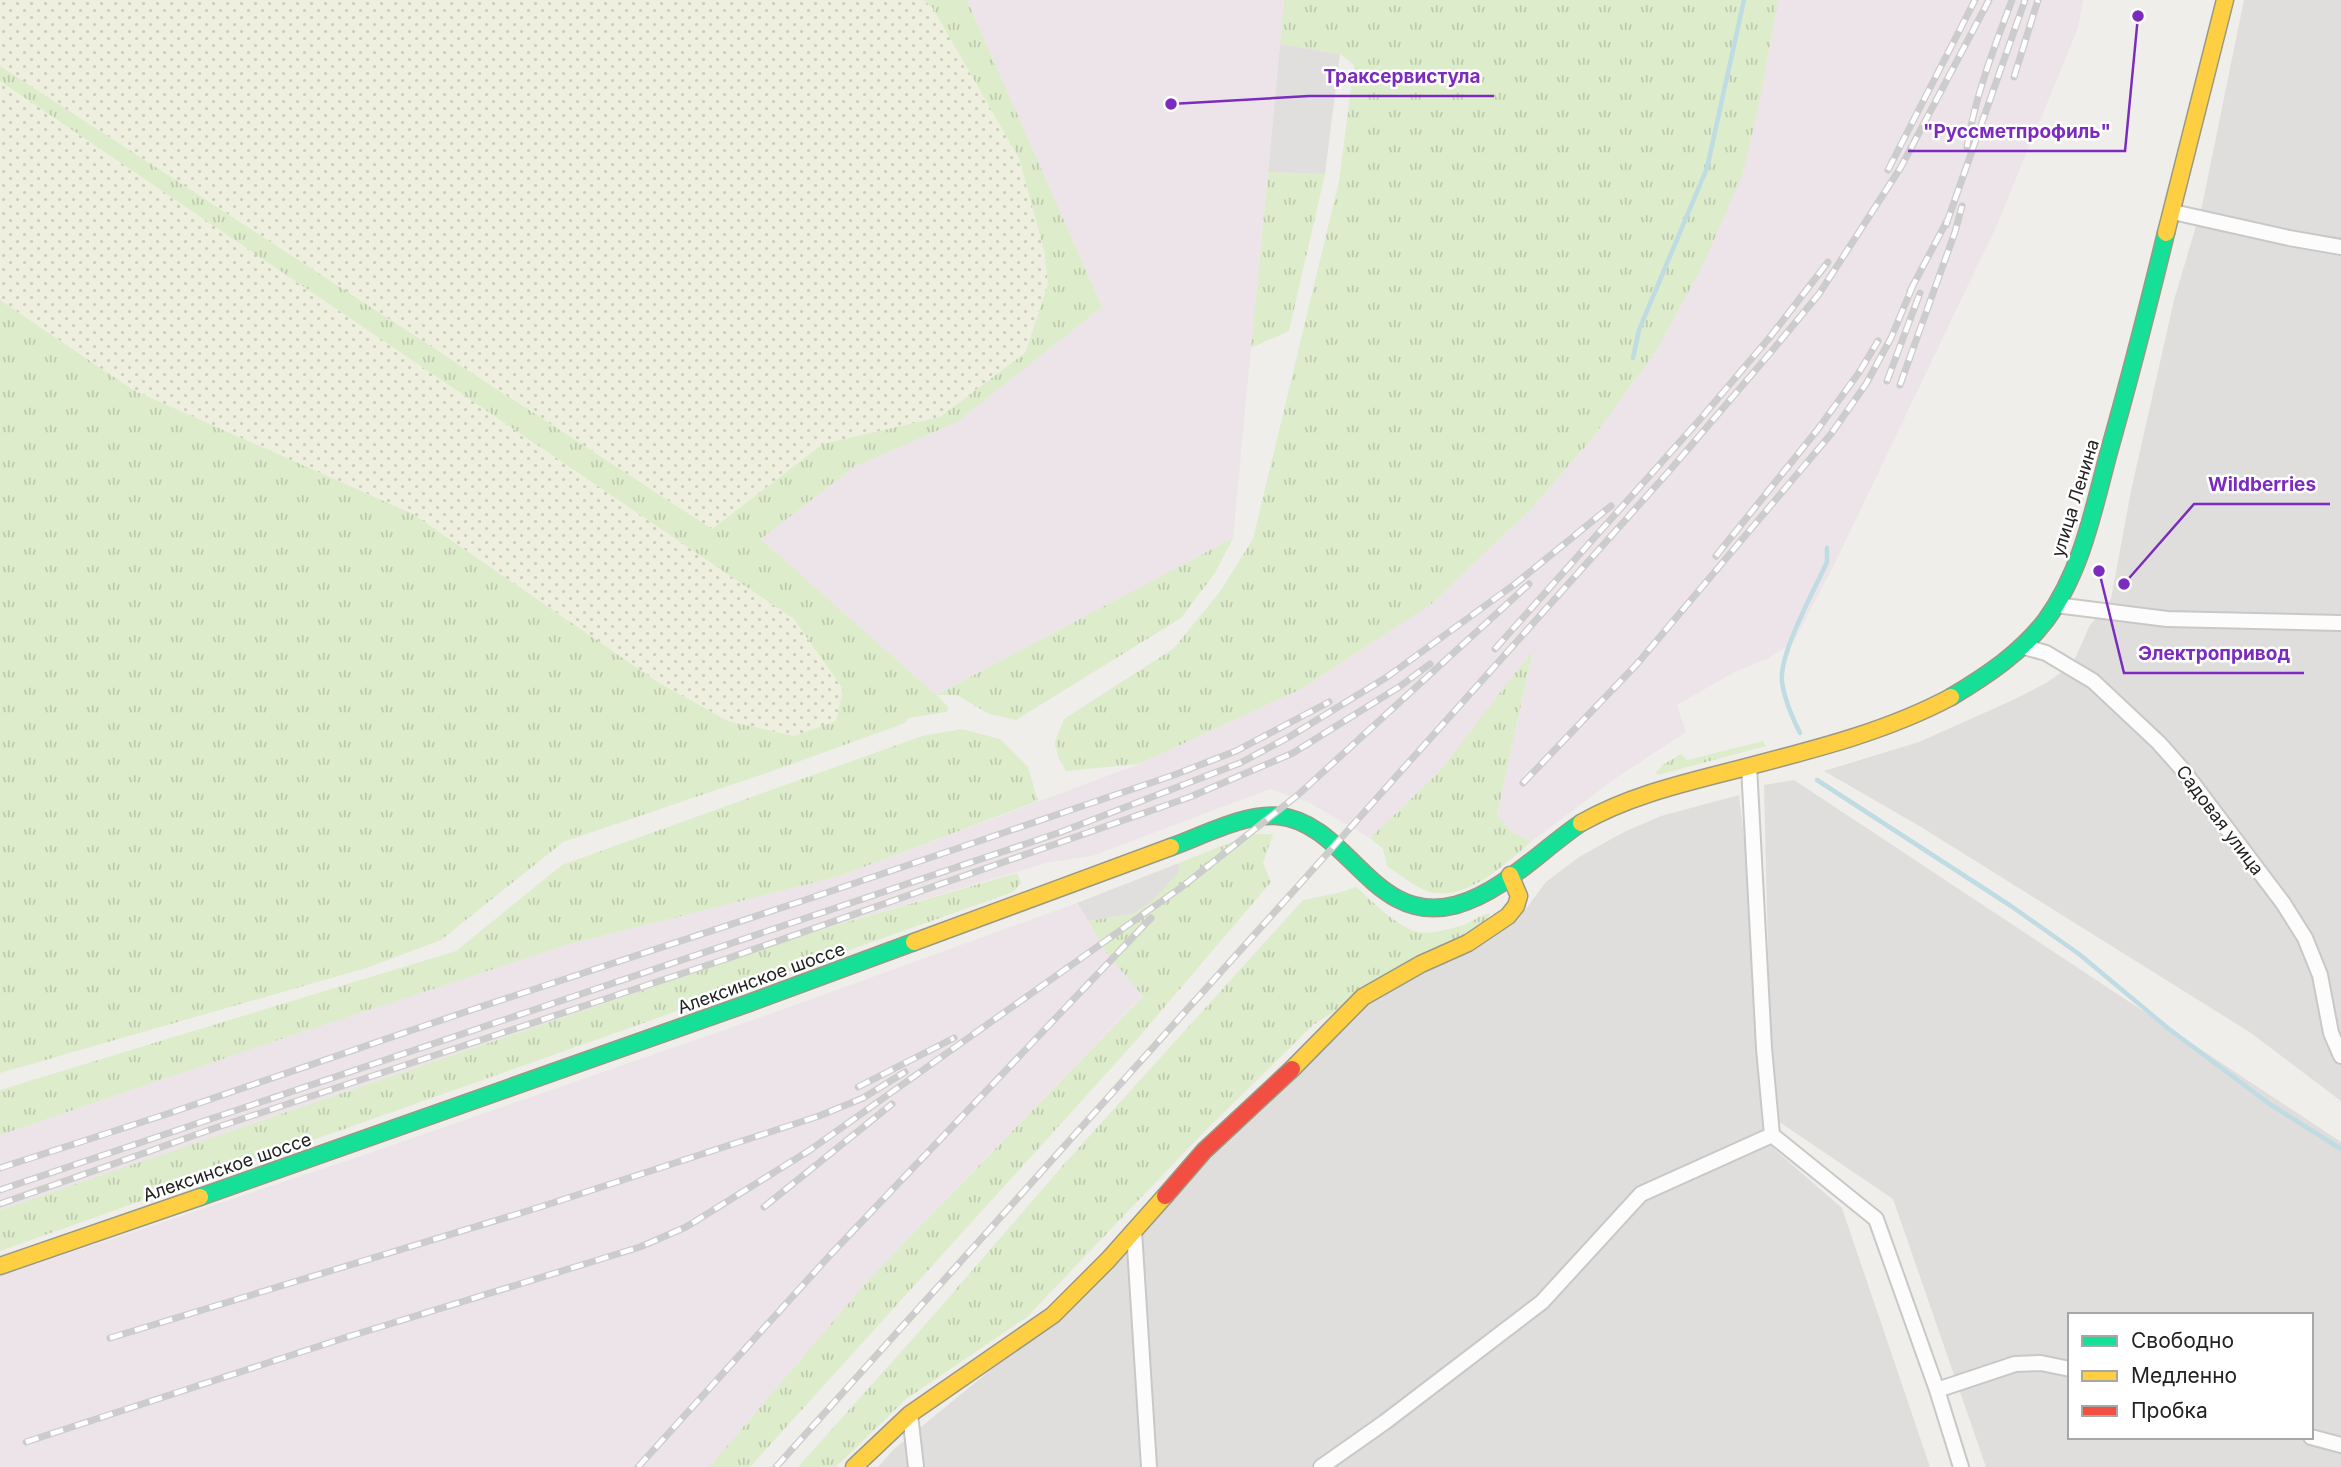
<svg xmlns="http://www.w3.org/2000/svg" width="2341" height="1467" viewBox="0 0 2341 1467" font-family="Inter,sans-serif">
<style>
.residential{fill:#dfdedc;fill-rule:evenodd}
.industrial{fill:#ede4e9}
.farmland{fill:url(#farmland-dots)}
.grass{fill:url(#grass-tufts)}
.parking{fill:#e0dfde}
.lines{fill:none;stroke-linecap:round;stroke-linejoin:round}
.stream{stroke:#bfdbe3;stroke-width:4.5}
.street-casing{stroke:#c9c8c7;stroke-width:18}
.fast-casing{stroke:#999a82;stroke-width:19}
.slow-casing{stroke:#999a82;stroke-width:19}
.jam-casing{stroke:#999a82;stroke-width:19}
.street{stroke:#fdfcfc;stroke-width:14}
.fast{stroke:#16e098;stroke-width:16}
.slow{stroke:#ffcf43;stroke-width:16}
.jam{stroke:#f24e42;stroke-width:16}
.rail-casing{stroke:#ccc;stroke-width:7}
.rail{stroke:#fff;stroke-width:4.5;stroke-dasharray:13;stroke-linecap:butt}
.labels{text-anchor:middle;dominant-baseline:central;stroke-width:5;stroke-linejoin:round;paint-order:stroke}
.street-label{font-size:18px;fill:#222;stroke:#fff}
.leader{fill:none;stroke:#7b2cbf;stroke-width:2.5}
.callout-dot{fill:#7b2cbf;stroke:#fff;stroke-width:2.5}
.callout-label{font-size:19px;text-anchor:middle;font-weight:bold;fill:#7b2cbf;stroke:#fff;stroke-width:5;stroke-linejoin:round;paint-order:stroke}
</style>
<defs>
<pattern id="farmland-dots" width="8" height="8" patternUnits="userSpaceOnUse" patternTransform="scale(1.75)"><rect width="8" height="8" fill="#efefdf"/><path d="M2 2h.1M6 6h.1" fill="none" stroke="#cdcdbf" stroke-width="1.8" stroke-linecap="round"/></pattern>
<pattern id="grass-tufts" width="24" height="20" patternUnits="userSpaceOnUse" patternTransform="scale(1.75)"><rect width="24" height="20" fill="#ddeccb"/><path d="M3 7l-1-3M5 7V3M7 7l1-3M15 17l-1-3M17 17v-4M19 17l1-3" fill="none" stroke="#bdcaae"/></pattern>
</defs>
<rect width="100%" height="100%" fill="#f0eeeb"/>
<!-- residential -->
<path class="residential" d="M 2244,0 L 2341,0 L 2341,1101 L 2251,1033 L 1921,827 L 1824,771 L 1919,742 L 2013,700 L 2046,683 L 2072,665 L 2090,625 L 2111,599 L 2131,491 L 2174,300 L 2202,206 Z
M 1794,780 L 2341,1142 L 2341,1467 L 1986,1467 L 1893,1199 L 1772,1117 L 1764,785 ZM 2070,1315 L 2311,1315 L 2311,1437 L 2070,1437 Z
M 1739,795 L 1751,895 L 1765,1116 L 1763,1131 L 1774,1149 L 1842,1208 L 1930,1467 L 878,1467 L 893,1450 L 1088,1290 L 1212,1155 L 1367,1000 L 1516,922 L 1546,882 L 1579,857 L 1624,832 L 1661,816 Z"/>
<!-- industrial -->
<path class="industrial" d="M 967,0 L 1284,0 L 1233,538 L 936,695 L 761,539 L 854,467 L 957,422 L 1102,307 Z
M 1778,0 L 2083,0 L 2078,28 L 1997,225 L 1835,563 L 1793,643 L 1768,658 L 1733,673 L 1677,705 L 1686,732 L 1616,778 L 1532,841 L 1513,833 L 1497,815 L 1533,652 L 1438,773 L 1370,838 L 1308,802 L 1270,789 L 1092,856 L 1050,862 L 820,930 L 0,1210 L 0,1135 L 275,1041 L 566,945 L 840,876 L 1139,764 L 1301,689 L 1430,605 L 1530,510 L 1591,440 L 1656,351 L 1703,265 L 1760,100 Z
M 1077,903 L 1107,954 L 1143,995 L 871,1277 L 709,1467 L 0,1467 L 0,1276 L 364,1155 L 770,1014 Z"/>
<!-- farmland -->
<path class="farmland" d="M 0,0 L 923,0 L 932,7 L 1019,158 L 1044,250 L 1048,284 L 1024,353 L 940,417 L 823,444 L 712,529 L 0,66 Z
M 0,81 L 794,619 L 843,689 L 836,721 L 794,736 L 728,721 L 659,683 L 413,514 L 133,390 L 0,300 Z"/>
<!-- grass -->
<path class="grass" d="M 923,0 L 967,0 L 1102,307 L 957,422 L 854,467 L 761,539 L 936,695 L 1233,538 L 1215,573 L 1181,618 L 1016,720 L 989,714 L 957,695 L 937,695 L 948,707 L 947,712 L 908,718 L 905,723 L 778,769 L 563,842 L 441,940 L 366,968 L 0,1073 L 0,300 L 133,390 L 413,514 L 659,683 L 728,721 L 794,736 L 836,721 L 843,689 L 794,619 L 0,81 L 0,66 L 712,529 L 823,444 L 940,417 L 1025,353 L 1048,284 L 1044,250 L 1019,158 L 932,7 Z
M 1284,0 L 1778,0 L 1760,100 L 1743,173 L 1703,265 L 1656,351 L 1591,440 L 1530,510 L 1430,605 L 1301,689 L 1139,764 L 1066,771 L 1058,757 L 1055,742 L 1064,719 L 1173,649 L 1219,593 L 1253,539 L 1339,181 L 1354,65 L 1340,54 L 1280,44 Z
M 1268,172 L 1325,174 L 1289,331 L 1251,348 Z
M 1533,650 L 1497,815 L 1513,833 L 1532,841 C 1505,864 1462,906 1424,890 C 1411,884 1399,874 1387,866 L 1383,849 L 1370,838 L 1438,773 Z
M 962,729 L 1000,739 L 1028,767 L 1038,801 L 840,876 L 566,945 L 275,1041 L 0,1135 L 0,1090 L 456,951 L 562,865 L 922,736 Z
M 1763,741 L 1766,746 L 1658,775 L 1655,773 L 1664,764 L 1681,754 L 1687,760 Z
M 1251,834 L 1273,834 L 1263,863 L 1271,882 L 1133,1044 L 750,1467 L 709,1467 L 871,1277 L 1143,996 L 1107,954 L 1088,921 L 1132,914 L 1179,872 L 1179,863 Z
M 1017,873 L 1021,883 L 1013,892 L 0,1251 L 0,1210 L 820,930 Z
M 1356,887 C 1372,901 1398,928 1418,932 C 1431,935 1448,929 1461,926 C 1471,923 1479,915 1490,913 L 1486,923 L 1469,937 L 1432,949 L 1313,1025 L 1199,1137 L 1027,1317 L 906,1399 L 836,1467 L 798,1467 L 925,1325 L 1065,1163 L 1303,900 L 1338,893 Z"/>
<!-- parking -->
<path class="parking" d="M 1280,44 L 1340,54 L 1325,174 L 1268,172 Z
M 1179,863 L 1179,872 L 1151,902 L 1132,914 L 1088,921 L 1077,903 Z"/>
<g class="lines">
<!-- stream -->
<path class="stream" d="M 1633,358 L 1639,330 L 1707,168 L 1744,0
M 1800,733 C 1792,717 1784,699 1782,681 C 1779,653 1815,589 1827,562 L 1827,548
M 1817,780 L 2011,906 L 2079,954 L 2169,1029 L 2271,1105 L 2341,1149"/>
<defs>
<path id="street" d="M 2173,212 L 2289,238 L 2341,247
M 2056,605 L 2167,619 L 2341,623
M 2021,646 L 2046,653 L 2093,681 L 2159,743 L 2182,769 L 2283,903 L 2305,938 L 2320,975 L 2331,1033 L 2341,1056
M 1749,766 L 1764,1048 L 1772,1135 L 1876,1219 L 1937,1390 L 1961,1467
M 1134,1231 L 1149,1467
M 1937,1390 L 2015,1364 L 2041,1363 L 2070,1369
M 910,1414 L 916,1467
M 2311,1437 L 2341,1445
M 1321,1467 L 1385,1422 L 1542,1302 L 1641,1194 L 1772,1135"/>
<path id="fast" d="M 1951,697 C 1986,676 2021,653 2046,620 C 2081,572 2093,512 2108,455 C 2129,381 2148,307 2166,233
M 1171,847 C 1202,836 1245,813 1278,816 C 1349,823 1372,927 1456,905 C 1503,892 1541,850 1581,823
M 200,1197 L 749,1003 L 914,942"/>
<path id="slow" d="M 2166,233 L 2225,0
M 1581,823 C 1627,797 1676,785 1727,772 C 1803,752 1882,734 1951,697
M 914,942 L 1171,847
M 1292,1069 L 1363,997 L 1421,964 L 1468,943 L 1508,916 L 1516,906 L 1519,896 L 1510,875
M 0,1266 L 200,1197
M 854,1467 L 910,1414 L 1053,1315 L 1108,1260 L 1165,1196"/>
<path id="jam" d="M 1165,1196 L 1204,1151 L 1292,1069"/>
</defs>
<!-- street casing -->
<use href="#street" class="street-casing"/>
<!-- fast casing -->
<use href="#fast" class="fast-casing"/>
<!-- slow casing -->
<use href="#slow" class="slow-casing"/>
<!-- jam casing -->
<use href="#jam" class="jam-casing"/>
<!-- street -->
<use href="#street" class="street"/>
<!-- fast -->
<use href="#fast" class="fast"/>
<!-- slow -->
<use href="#slow" class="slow"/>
<!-- jam -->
<use href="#jam" class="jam"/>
<defs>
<path id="rail" d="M 2014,77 L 2038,0
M 1967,147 C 1975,96 1994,48 2012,0
M 1888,170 L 1975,0
M 1946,225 L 2025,0
M 1910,291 L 1949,217
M 1887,381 L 1920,293
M 1900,385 L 1955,232 L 1962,206
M 1716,556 L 1818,429 L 1860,371 L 1878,341
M 1495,649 L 1702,417 L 1770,337 L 1828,262
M 1523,783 L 1637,664 L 1831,434 L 1866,384 L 1891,338 L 1914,283
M 858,1087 L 954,1038
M 0,1168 L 170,1113 L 462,1013 L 802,901 L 1174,775 L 1236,751 L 1329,702
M 0,1190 L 1061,832 L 1240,763 L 1289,737 L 1387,677 L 1515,584 L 1611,506
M 0,1204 L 218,1127 L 729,958 L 1190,797 L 1293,753 L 1399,687 L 1430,664
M 764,1207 L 892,1104
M 110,1338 L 537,1208 L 819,1116 L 863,1098 L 905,1072
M 26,1442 L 344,1338 L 640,1247 L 686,1227 L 810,1150 L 1183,886 L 1299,794 L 1529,584
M 638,1467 L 832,1253 L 1151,918
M 776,1467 L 1334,846 L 1671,469 L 1771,352 L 1819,294 L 1901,167 L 1989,0"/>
</defs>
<!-- rail casing -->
<use href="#rail" class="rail-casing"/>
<!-- rail -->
<use href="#rail" class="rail"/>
</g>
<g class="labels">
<!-- street labels -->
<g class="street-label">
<text transform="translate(2075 498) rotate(-73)">улица Ленина</text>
<text transform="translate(2220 820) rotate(53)">Садовая улица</text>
<text transform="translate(761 978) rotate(-20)">Алексинское шоссе</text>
<text transform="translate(227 1167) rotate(-19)">Алексинское шоссе</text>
</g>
</g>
<!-- callouts -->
<path class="leader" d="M1171 104L1309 96H1494M2138 16L2125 151H1908M2124 584L2194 504H2330M2099 571L2124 673H2304"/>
<g class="callout-dot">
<circle cx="1171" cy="104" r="7"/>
<circle cx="2138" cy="16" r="7"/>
<circle cx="2124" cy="584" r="7"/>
<circle cx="2099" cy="571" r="7"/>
</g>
<g class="callout-label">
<text x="1402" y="83">Траксервистула</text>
<text x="2017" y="138">"Руссметпрофиль"</text>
<text x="2262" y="491">Wildberries</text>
<text x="2214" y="660">Электропривод</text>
</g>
<!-- legend -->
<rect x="2068" y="1313" width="245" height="126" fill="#ffffff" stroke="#a7a7a7" stroke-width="2"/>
<rect x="2082" y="1336" width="35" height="10" fill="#16e098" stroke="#a7a7a7" stroke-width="2"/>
<text x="2131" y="1348" font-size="21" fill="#222222">Свободно</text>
<rect x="2082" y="1371" width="35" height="10" fill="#ffcf43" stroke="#a7a7a7" stroke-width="2"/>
<text x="2131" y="1383" font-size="21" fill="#222222">Медленно</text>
<rect x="2082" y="1406" width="35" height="10" fill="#f24e42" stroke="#a7a7a7" stroke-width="2"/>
<text x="2131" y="1418" font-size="21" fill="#222222">Пробка</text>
</svg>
